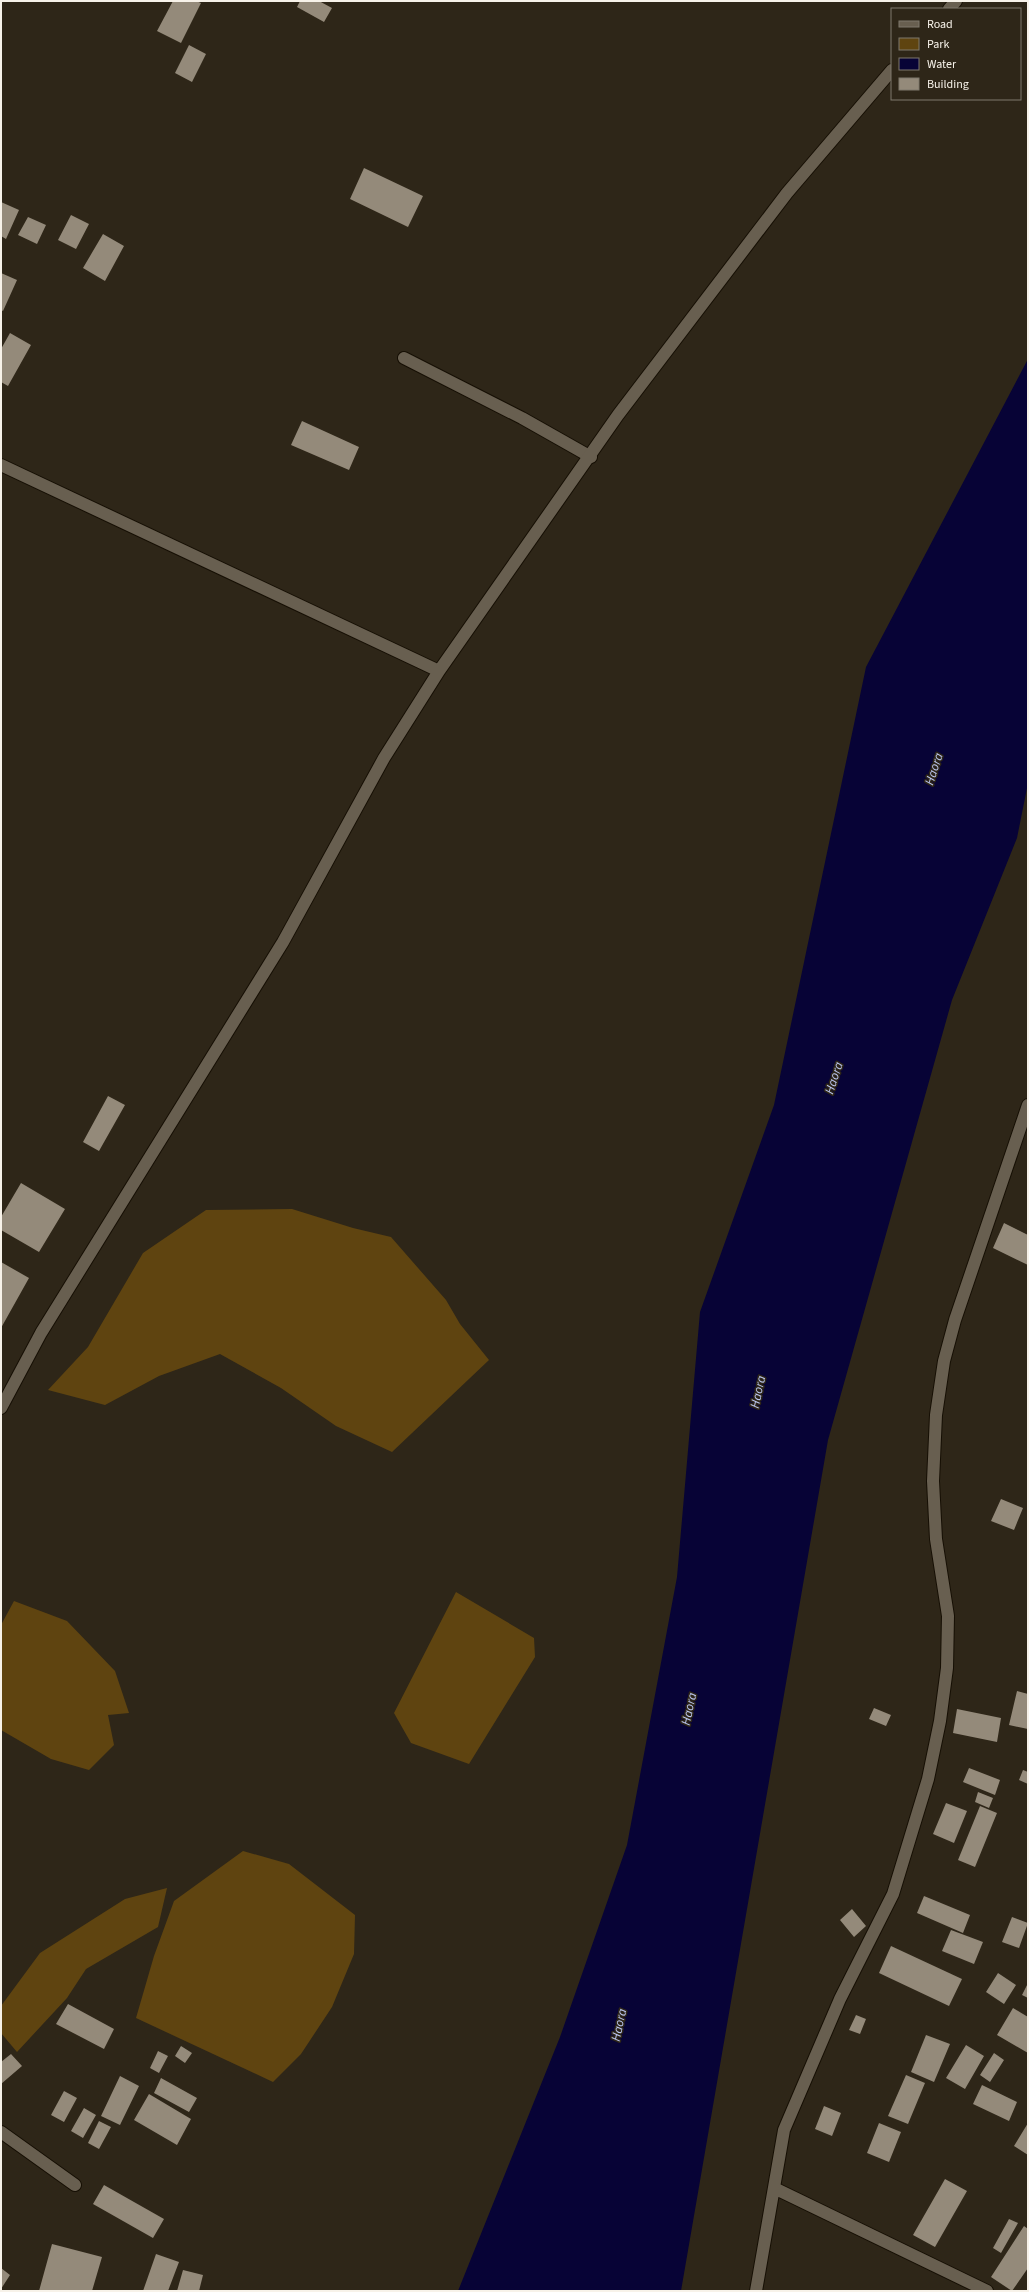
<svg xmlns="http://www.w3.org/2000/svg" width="1029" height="2292" viewBox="0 0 1029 2292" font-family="'Source Sans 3',sans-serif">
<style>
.green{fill:#5f4410}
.water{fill:#070336}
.building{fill:#948a7a}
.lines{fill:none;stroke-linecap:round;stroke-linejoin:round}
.service-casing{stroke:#160f04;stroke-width:14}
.minor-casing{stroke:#160f04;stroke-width:14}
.service{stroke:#685f50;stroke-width:12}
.minor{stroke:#685f50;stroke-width:12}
.labels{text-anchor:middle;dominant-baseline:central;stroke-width:3;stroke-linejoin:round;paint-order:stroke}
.water-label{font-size:13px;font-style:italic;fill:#bbc6f0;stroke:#2e2618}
</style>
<rect width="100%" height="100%" fill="#2e2618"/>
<!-- green -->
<path class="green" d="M 292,1209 L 353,1228 L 391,1237 L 446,1300 L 460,1324 L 489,1360 L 392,1452 L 336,1426 L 281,1388 L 220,1354 L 159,1376 L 105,1405 L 48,1390 L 88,1347 L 143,1253 L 206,1210 Z
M 456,1592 L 534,1638 L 535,1657 L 469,1764 L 411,1743 L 394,1713 Z
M 14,1601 L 67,1621 L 115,1671 L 129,1713 L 108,1715 L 114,1745 L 89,1770 L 51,1759 L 1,1730 L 1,1625 Z
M 243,1851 L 289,1864 L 355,1915 L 354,1954 L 332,2007 L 301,2054 L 273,2082 L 136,2018 L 154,1956 L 174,1901 Z
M 167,1888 L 158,1927 L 86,1969 L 67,1998 L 17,2052 L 1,2033 L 1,2006 L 40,1953 L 125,1899 Z"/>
<!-- water -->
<path class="water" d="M 1028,359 L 1028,783 L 1017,838 L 952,1000 L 828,1440 L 681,2291 L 458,2291 L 560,2037 L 627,1845 L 677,1577 L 700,1312 L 774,1105 L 866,667 Z"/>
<!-- building -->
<path class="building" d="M 173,1 L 196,1 L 201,3 L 181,43 L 157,31 Z
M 300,1 L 319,1 L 332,8 L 324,22 L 297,7 Z
M 189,45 L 206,54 L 192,82 L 175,73 Z
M 364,168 L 423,196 L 408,227 L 350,199 Z
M 1,202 L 19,210 L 6,239 L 1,236 Z
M 71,215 L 89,224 L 76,249 L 58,240 Z
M 28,217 L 46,225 L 37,244 L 18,235 Z
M 103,234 L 124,246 L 105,281 L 83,268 Z
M 1,273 L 17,280 L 3,311 L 1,310 Z
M 10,333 L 31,345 L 8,386 L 1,382 L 1,349 Z
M 302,421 L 359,447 L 349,470 L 291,445 Z
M 108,1096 L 125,1105 L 99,1151 L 83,1142 Z
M 21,1183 L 65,1209 L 39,1252 L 1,1230 L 1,1217 Z
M 1004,1223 L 1028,1235 L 1028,1265 L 993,1248 Z
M 1,1262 L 29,1278 L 1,1328 Z
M 1001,1499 L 1023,1508 L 1014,1530 L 991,1521 Z
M 1017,1691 L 1028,1694 L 1028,1729 L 1009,1725 Z
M 874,1708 L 891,1715 L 886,1726 L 869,1719 Z
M 957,1709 L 1001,1718 L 997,1742 L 953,1733 Z
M 969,1768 L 1000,1780 L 995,1795 L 963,1782 Z
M 1023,1770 L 1028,1772 L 1028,1784 L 1019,1780 Z
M 978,1792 L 993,1798 L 989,1808 L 975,1802 Z
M 946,1803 L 967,1811 L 954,1843 L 933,1834 Z
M 980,1806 L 997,1813 L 975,1867 L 958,1860 Z
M 924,1896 L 970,1915 L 963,1933 L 917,1913 Z
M 852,1909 L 866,1926 L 854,1937 L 840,1920 Z
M 1012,1917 L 1028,1923 L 1019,1948 L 1002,1942 Z
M 951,1930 L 983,1942 L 974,1964 L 942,1951 Z
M 891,1946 L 962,1979 L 949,2006 L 879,1973 Z
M 998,1973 L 1016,1985 L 1004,2004 L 986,1992 Z
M 1028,1983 L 1028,1998 L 1022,1995 Z
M 68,2004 L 114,2029 L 104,2049 L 56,2024 Z
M 1013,2008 L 1028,2017 L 1028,2053 L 997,2035 Z
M 856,2015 L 866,2019 L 860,2034 L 849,2030 Z
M 926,2035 L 950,2044 L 934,2082 L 911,2072 Z
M 966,2045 L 984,2056 L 965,2089 L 946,2078 Z
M 181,2046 L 192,2053 L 185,2063 L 175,2056 Z
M 158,2051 L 168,2056 L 159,2073 L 150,2068 Z
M 994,2053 L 1004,2060 L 990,2082 L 980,2075 Z
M 11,2054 L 22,2066 L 1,2084 L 1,2062 Z
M 906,2075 L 925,2083 L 908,2124 L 888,2116 Z
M 120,2076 L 139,2086 L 120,2125 L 101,2116 Z
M 161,2078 L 197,2098 L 189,2112 L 154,2093 Z
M 982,2085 L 1017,2102 L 1009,2121 L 973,2104 Z
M 64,2091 L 77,2098 L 64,2122 L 51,2115 Z
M 149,2094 L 191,2119 L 177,2145 L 134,2120 Z
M 824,2106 L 841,2113 L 832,2136 L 815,2129 Z
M 84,2108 L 96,2115 L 83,2138 L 71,2131 Z
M 99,2121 L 111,2127 L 99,2149 L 88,2143 Z
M 879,2123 L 901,2132 L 889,2162 L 867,2153 Z
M 1028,2123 L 1028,2155 L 1014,2146 Z
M 945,2179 L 967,2191 L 935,2247 L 913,2235 Z
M 104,2185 L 164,2219 L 153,2238 L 93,2204 Z
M 1009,2219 L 1018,2223 L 1001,2253 L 993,2248 Z
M 1024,2226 L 1028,2229 L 1028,2268 L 1012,2291 L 991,2277 Z
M 52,2244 L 102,2257 L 92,2291 L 39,2291 Z
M 156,2254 L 179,2262 L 168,2291 L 143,2291 Z
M 1,2268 L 10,2275 L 1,2289 Z
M 183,2270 L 203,2275 L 199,2291 L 177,2291 Z"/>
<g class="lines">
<defs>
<path id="service" d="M 404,358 L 522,418 L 591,457"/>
<path id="minor" d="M 949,9 L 956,1
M 1,465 L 439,671
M 1,1408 L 41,1333 L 283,942 L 384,758 L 439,671 L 618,415 L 787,193 L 892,70
M 1,2132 L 75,2185
M 774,2188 L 987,2291
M 756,2291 L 784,2130 L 840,1999 L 893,1894 L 928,1779 L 940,1721 L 947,1668 L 948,1616 L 936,1539 L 933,1481 L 936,1415 L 944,1361 L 955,1320 L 1028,1105"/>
</defs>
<!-- service casing -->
<use href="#service" class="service-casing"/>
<!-- minor casing -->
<use href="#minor" class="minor-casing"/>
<!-- service -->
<use href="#service" class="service"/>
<!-- minor -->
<use href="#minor" class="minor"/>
</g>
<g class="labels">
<!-- water labels -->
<g class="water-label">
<text transform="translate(934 769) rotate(-72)">Haora</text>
<text transform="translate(834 1078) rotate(-72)">Haora</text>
<text transform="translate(758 1392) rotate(-78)">Haora</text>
<text transform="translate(689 1709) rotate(-78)">Haora</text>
<text transform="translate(619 2025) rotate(-78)">Haora</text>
</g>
</g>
<!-- border -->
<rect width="1029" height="2292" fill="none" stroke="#f7f2e9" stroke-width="4"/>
<!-- legend -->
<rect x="891" y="8" width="130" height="92" fill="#2e2618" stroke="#7e786c"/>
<rect x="899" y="21" width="20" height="6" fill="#685f50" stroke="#7e786c"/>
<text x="927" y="28" font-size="12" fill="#f7f2e9">Road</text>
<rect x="899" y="38" width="20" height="12" fill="#5f4410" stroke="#7e786c"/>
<text x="927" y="48" font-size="12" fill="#f7f2e9">Park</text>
<rect x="899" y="58" width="20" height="12" fill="#070336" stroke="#7e786c"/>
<text x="927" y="68" font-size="12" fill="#f7f2e9">Water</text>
<rect x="899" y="78" width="20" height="12" fill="#948a7a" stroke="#7e786c"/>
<text x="927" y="88" font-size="12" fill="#f7f2e9">Building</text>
</svg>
